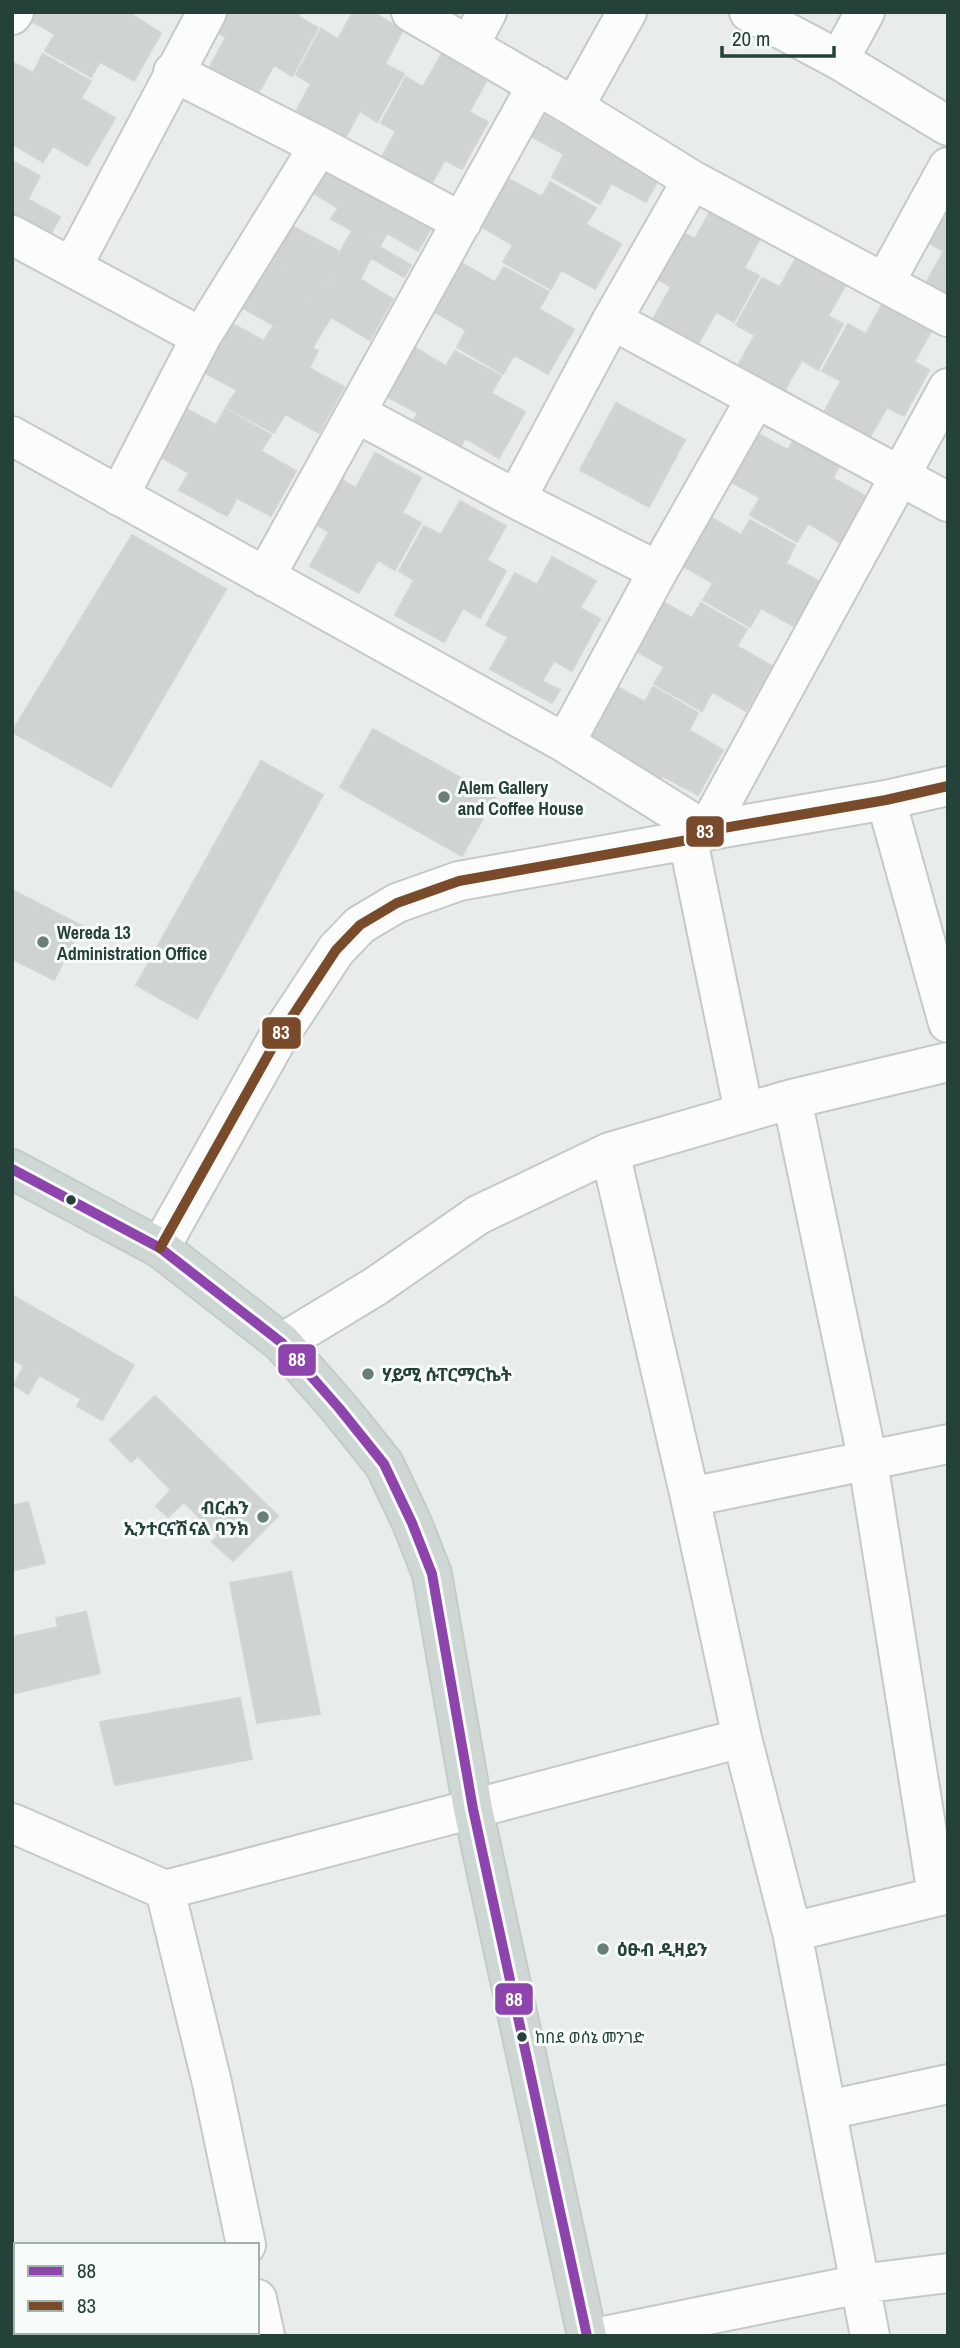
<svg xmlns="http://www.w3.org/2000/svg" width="960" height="2348" viewBox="0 0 960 2348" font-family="'Archivo Narrow','Noto Sans Ethiopic',sans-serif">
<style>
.building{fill:#cfd4d2;stroke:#d1d6d4;stroke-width:2}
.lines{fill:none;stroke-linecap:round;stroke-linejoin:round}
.minor-casing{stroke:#c5cac8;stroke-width:42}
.major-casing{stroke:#c3ccc9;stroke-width:42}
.minor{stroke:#fcfcfc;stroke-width:38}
.major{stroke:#cfd7d5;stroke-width:38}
.bus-1-casing{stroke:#f7fbf9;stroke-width:16}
.bus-2-casing{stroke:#f7fbf9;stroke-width:16}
.bus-1{stroke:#8e44ad;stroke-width:10}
.bus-2{stroke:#7a4b2a;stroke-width:10}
.poi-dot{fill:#697e78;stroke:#f7fbf9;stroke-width:2.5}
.bus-dot{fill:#24423a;stroke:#f7fbf9;stroke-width:2.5}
.labels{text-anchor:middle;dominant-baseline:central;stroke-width:6;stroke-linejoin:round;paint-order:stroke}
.bus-label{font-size:16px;fill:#24423a;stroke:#f7fbf9;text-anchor:start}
.poi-label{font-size:18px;font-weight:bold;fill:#24423a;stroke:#f7fbf9;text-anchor:start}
.line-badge{stroke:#f7fbf9;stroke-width:2.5}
.badge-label{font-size:19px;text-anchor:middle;font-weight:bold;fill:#fff}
</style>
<rect width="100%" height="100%" fill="#e8edeb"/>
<!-- building -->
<path class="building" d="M 21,12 L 128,12 L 161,33 L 134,81 L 100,62 L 91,77 L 45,51 L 55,34 L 20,15 Z
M 219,12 L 301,12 L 299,17 L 318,28 L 292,76 L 274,65 L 255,99 L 207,72 L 226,37 L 210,28 Z
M 353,12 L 372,12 L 403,30 L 385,64 L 404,74 L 377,122 L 360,111 L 341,145 L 292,118 L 311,84 L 296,75 L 321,29 L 338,39 Z
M 442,53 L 488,78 L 469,112 L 488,122 L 462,169 L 445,160 L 426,193 L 377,166 L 396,131 L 381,123 L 406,77 L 423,87 Z
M 43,54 L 91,81 L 81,98 L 115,118 L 87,166 L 53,146 L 43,162 L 12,144 L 12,62 L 33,73 Z
M 544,115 L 659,178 L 646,202 L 611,183 L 600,204 L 552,177 L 564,154 L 532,137 Z
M 12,161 L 40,176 L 28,199 L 60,217 L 48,239 L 12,219 Z
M 318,163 L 431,228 L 418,251 L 387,233 L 380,246 L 331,219 L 338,208 L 303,187 Z
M 507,178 L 542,197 L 550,182 L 596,208 L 586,224 L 621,244 L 595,289 L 561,270 L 551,289 L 503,262 L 513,245 L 480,226 Z
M 713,206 L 763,233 L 744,268 L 759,276 L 734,322 L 716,312 L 697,346 L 652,321 L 671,287 L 652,276 L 678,230 L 695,239 Z
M 948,209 L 948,298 L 925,285 L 944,251 L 929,243 Z
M 288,224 L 340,252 L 322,284 L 270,255 Z
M 352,231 L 411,265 L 404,277 L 371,258 L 360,279 L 393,299 L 382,318 L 322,284 Z
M 798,254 L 848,281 L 828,316 L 843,324 L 818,370 L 802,360 L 782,395 L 736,369 L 755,335 L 736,325 L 762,278 L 780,287 Z
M 270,255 L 322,284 L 293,336 L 241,307 Z
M 460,262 L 495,282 L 504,267 L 549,292 L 539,309 L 574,329 L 548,374 L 514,355 L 503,374 L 457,347 L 466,330 L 433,311 Z
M 322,284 L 382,318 L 370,340 L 331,317 L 313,347 L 293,336 Z
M 884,301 L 933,328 L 914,362 L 929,370 L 904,416 L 887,407 L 868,441 L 822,416 L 841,381 L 822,371 L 848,324 L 866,334 Z
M 229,322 L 264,341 L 273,326 L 318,351 L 309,368 L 344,387 L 319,433 L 285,414 L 274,433 L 226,407 L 237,390 L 202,371 Z
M 412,346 L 446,366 L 455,351 L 501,376 L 491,393 L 525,412 L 499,458 L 465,438 L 455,458 L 407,431 L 418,413 L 384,395 Z
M 616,403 L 685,440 L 649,507 L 580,470 Z
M 181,406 L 216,425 L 225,409 L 271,435 L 261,451 L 296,471 L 271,516 L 237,498 L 227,516 L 179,490 L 189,473 L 155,454 Z
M 753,431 L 788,450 L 797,435 L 842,461 L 833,478 L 867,497 L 841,543 L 808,523 L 797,542 L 750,515 L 760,498 L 726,479 Z
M 375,453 L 421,478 L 402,513 L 421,523 L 395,570 L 378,560 L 359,593 L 310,566 L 329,532 L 314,523 L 339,478 L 356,488 Z
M 460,501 L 506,526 L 487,560 L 506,571 L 480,618 L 463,608 L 444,642 L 395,615 L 414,580 L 399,571 L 424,526 L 441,535 Z
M 707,515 L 741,535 L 750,520 L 795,545 L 786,563 L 820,582 L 795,627 L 761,608 L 750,627 L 703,600 L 713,583 L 679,564 Z
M 132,535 L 226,589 L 111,787 L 12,732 Z
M 552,557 L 596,581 L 580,608 L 600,619 L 572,671 L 554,661 L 542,681 L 560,690 L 552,703 L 490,669 L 508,637 L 486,625 L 515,573 L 537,585 Z
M 658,599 L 692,618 L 701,603 L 747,629 L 737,646 L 772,666 L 746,711 L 712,692 L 702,711 L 654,684 L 664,667 L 631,648 Z
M 610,683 L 645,702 L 653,687 L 698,713 L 689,730 L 723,750 L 698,795 L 663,776 L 653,794 L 605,768 L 616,750 L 582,731 Z
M 373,729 L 495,797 L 462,856 L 340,787 Z
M 261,761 L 323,795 L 197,1019 L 136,985 Z
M 12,890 L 82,926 L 54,980 L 12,959 Z
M 12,1295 L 134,1365 L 102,1420 L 77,1406 L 81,1399 L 39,1375 L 28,1394 L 14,1385 L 24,1366 L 12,1359 Z
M 155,1396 L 278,1516 L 233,1561 L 212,1542 L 218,1536 L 184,1502 L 168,1517 L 156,1506 L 171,1490 L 138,1456 L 131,1462 L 110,1440 Z
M 28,1502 L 45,1563 L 12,1571 L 12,1506 Z
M 291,1572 L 320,1714 L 257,1723 L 230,1583 Z
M 86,1612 L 100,1673 L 12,1694 L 12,1637 L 58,1627 L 56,1618 Z
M 240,1698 L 252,1759 L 115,1785 L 100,1722 Z"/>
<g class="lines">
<defs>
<path id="minor" d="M 411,12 L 574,107 L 692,180 L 948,317
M 749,12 L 839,60 L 948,126
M 12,15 L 14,12
M 469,46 L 487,12
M 839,60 L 865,12
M 173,72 L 319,146 L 462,222
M 574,107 L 627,12
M 12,235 L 201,337
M 72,267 L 207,12
M 885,282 L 948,167
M 612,320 L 948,502
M 356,413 L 516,499 L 658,571
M 12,436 L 565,743 L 706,831 L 948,388
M 119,496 L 201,337 L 319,146
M 516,499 L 612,320 L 692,180
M 265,577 L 537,85
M 565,743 L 658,571 L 756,398
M 886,800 L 948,1023
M 688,840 L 744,1112
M 792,1099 L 868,1462 L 937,1895
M 610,1152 L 690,1497 L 742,1738 L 792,1932 L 870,2336
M 160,1248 L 276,1041 L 336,950 L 360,925 L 397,903 L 459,881 L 688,840 L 706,831 L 886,800 L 948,786
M 282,1343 L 376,1286 L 478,1215 L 610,1152 L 792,1099 L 948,1062
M 690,1497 L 948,1444
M 12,1823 L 165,1890 L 742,1738
M 165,1890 L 212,2083 L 246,2245
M 792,1932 L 948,1894
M 828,2110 L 948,2084
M 257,2299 L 265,2336
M 604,2336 L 860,2284 L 948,2273"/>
<path id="major" d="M 12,1169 L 160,1248 L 282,1343 L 339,1408 L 384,1464 L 412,1523 L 432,1574 L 473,1809 L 587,2336"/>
</defs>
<!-- minor casing -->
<use href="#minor" class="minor-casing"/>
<!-- major casing -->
<use href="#major" class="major-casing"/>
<!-- minor -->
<use href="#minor" class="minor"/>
<!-- major -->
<use href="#major" class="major"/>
<defs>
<path id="bus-1" d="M 12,1169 L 160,1248 L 282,1343 L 339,1408 L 384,1464 L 412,1523 L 432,1574 L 473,1809 L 587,2336"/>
<path id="bus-2" d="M 160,1248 L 276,1041 L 336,950 L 360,925 L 397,903 L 459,881 L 688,840 L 706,831 L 886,800 L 948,786"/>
</defs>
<!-- bus-1 casing -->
<use href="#bus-1" class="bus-1-casing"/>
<!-- bus-2 casing -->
<use href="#bus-2" class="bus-2-casing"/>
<!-- bus-1 -->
<use href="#bus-1" class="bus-1"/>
<!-- bus-2 -->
<use href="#bus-2" class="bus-2"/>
</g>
<!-- markers -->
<g class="poi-dot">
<circle cx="444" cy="797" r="7"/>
<circle cx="43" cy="942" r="7"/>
<circle cx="368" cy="1374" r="7"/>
<circle cx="263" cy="1517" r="7"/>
<circle cx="603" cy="1949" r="7"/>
</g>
<g class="bus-dot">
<circle cx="71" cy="1200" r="6"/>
<circle cx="522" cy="2037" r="6"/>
</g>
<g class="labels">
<!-- bus labels -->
<g class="bus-label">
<text x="535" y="2037">ከበደ ወሰኔ መንገድ</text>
</g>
<!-- poi labels -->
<g class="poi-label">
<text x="458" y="787">Alem Gallery<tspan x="458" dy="21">and Coffee House</tspan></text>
<text x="57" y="932">Wereda 13<tspan x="57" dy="21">Administration Office</tspan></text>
<text x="382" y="1374">ሃይሚ ሱፐርማርኬት</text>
<text x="249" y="1507" text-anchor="end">ብርሐን<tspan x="249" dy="21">ኢንተርናሽናል ባንክ</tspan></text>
<text x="617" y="1949">ዕፁብ ዲዛይን</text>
</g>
</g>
<g class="line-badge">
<rect x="685" y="815" width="40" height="33" rx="7" fill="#7a4b2a"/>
<rect x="261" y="1016" width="41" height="34" rx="7" fill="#7a4b2a"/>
<rect x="277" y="1343" width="40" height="34" rx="7" fill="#8e44ad"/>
<rect x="494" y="1982" width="40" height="34" rx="7" fill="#8e44ad"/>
</g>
<g class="badge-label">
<text x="705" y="838">83</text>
<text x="281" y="1039">83</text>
<text x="297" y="1366">88</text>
<text x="514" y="2006">88</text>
</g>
<!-- border -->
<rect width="960" height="2348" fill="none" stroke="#24423a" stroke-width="28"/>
<!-- legend -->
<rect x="14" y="2243" width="245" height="91" fill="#f7fbf9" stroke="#a3b1ad" stroke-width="2"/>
<rect x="28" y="2266" width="35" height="10" fill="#8e44ad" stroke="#a3b1ad" stroke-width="2"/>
<text x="77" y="2278" font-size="21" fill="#24423a">88</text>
<rect x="28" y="2301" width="35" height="10" fill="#7a4b2a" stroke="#a3b1ad" stroke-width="2"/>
<text x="77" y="2313" font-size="21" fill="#24423a">83</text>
<!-- scale -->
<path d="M722 46v10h112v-10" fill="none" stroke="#24423a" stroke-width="3.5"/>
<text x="732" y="46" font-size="21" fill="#24423a" stroke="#f7fbf9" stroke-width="5" paint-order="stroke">20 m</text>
</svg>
